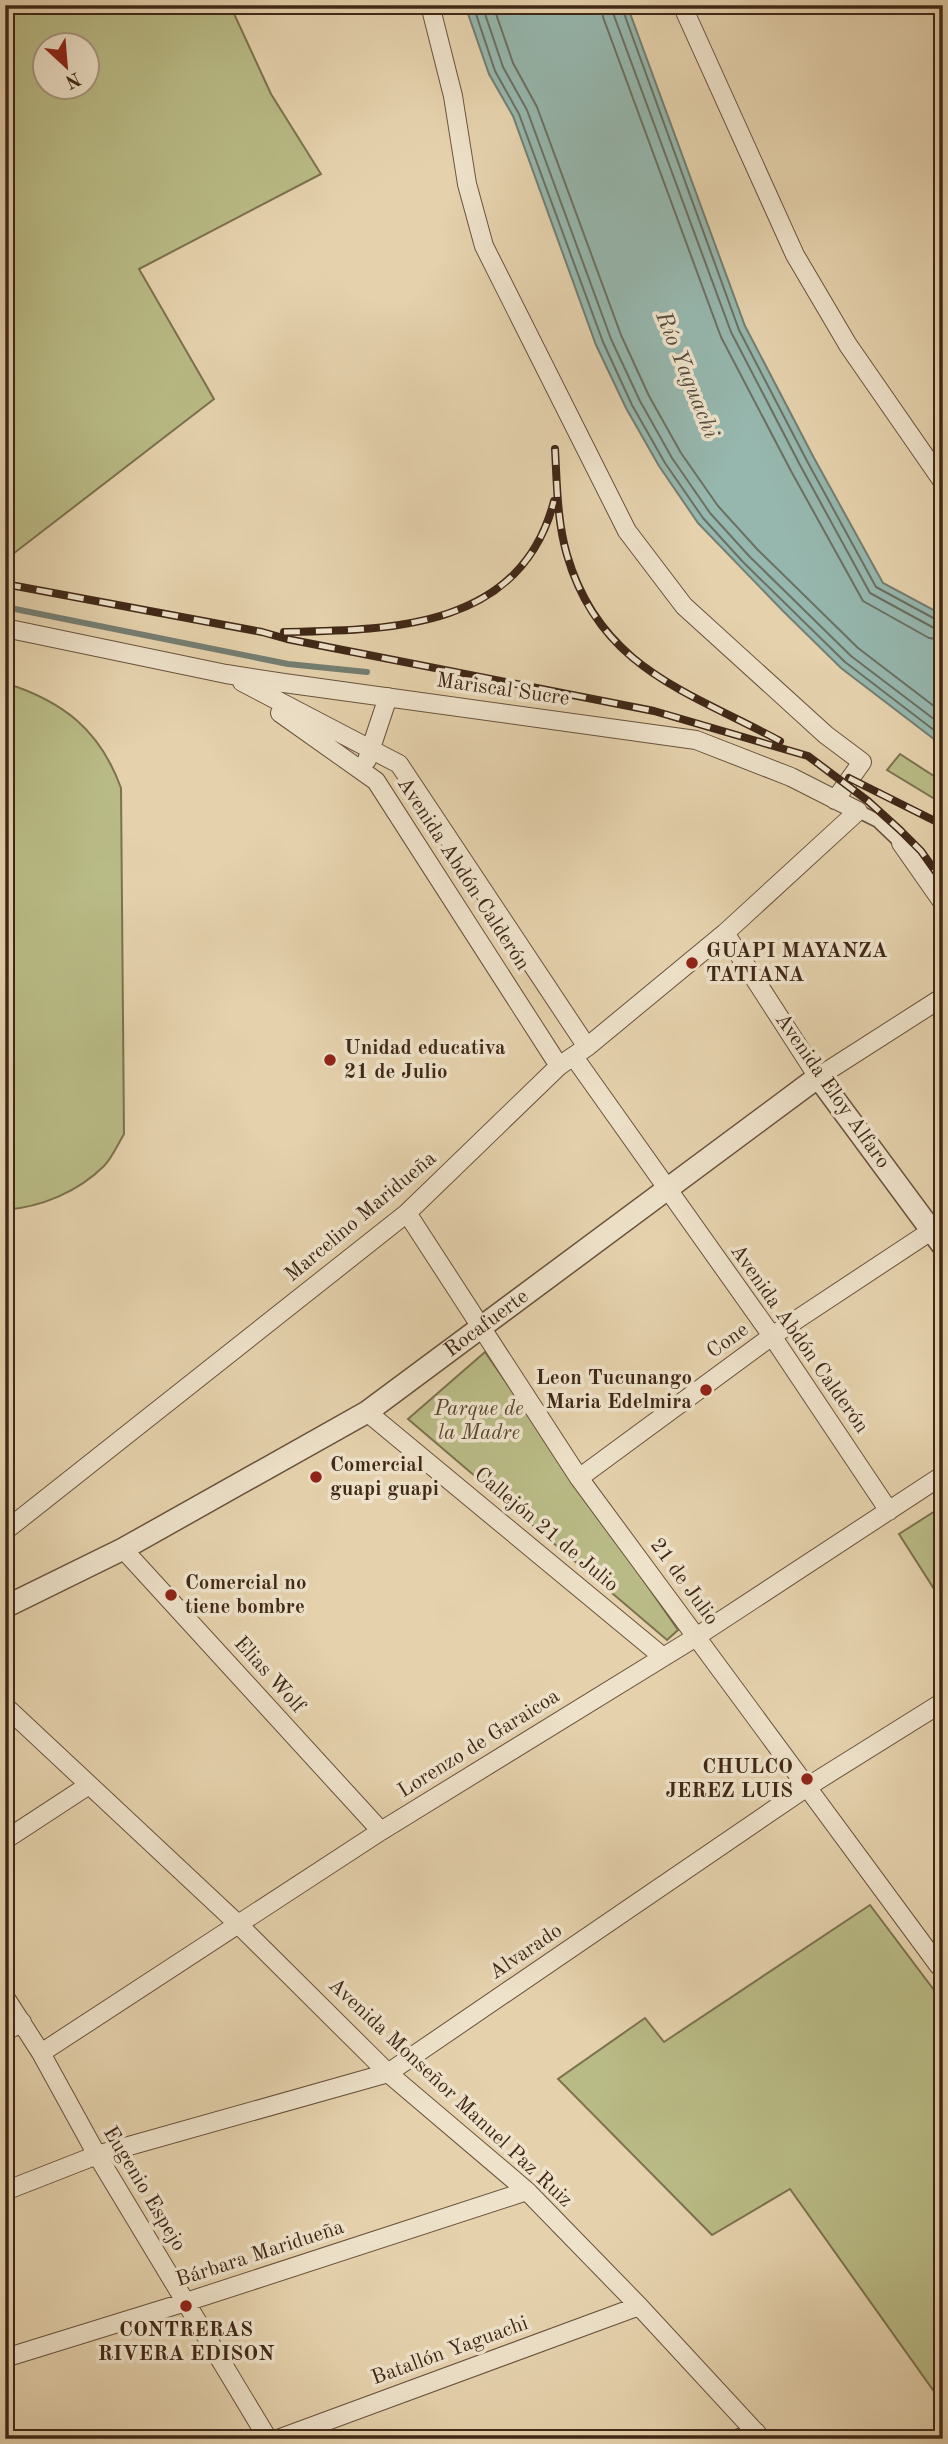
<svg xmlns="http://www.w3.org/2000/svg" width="948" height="2444" viewBox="0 0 948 2444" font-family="'Old Standard TT',serif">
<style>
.green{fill:#b9bb86;stroke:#7c724e;stroke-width:2;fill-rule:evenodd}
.water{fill:#96b7ae;stroke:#747e72;stroke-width:2}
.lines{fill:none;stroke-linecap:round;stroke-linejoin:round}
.shore{stroke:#6b7062;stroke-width:2}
.stream{stroke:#747e72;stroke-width:6}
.pedestrian-casing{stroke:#69523c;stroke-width:15}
.minor-casing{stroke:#69523c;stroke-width:20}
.tertiary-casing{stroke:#69523c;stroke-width:24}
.pedestrian{stroke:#eee2ca;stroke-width:12}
.minor{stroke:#eee2ca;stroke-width:18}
.tertiary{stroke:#eee2ca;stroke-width:21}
.rail-casing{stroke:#402817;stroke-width:8}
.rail{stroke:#eee2ca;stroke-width:5;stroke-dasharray:16;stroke-linecap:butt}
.poi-dot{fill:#8f2418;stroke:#eee2ca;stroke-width:2.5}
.labels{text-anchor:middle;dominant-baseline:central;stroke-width:7;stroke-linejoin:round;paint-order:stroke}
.street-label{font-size:21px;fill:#402817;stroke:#eee2ca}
.poi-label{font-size:21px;font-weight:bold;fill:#402817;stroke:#eee2ca;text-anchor:start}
.park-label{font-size:21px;font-style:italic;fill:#58452d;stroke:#eee2ca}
.water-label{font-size:23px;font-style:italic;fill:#564c3d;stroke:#eee2ca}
</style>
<rect width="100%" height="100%" fill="#e5d2ad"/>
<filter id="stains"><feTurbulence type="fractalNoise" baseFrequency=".00286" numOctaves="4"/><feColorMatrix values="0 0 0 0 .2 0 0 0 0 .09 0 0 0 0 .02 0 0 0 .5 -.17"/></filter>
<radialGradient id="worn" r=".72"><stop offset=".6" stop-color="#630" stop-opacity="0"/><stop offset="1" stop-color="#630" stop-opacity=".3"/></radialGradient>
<!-- green -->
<path class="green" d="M 5,5 L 230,5 L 271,94 L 321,174 L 139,269 L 214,399 L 9,557 L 5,553 ZM 46,46 L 88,46 L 88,88 L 46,88 Z
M 5,683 C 63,701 100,730 121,788 L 124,1134 C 118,1144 112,1158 104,1166 C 78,1192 41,1207 5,1210 Z
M 900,754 L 943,782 L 943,804 L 887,770 Z
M 485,1352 L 678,1630 L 667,1640 L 408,1419 Z
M 943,1506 L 943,1603 L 899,1534 Z
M 870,1905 L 943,2002 L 943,2404 L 790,2189 L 712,2235 L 558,2079 L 645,2018 L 664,2042 Z"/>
<!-- water -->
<path class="water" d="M 465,5 L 627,5 L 745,326 L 814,458 L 883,583 L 943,615 L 943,746 L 841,668 L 783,611 L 698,523 L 659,466 L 626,408 L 596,345 L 513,116 L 489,74 Z"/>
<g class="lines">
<!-- shore -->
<path class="shore" d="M 473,5 L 495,71 L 519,114 L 603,342 L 632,405 L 665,463 L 703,518 L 743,562 L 845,662 L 943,737
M 482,5 L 503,67 L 527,110 L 611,339 L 640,401 L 672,458 L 710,513 L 749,556 L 851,656 L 943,726
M 493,5 L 513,63 L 537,107 L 621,335 L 649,396 L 681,453 L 718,506 L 757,549 L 858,648 L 943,713
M 602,5 L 603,17 L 721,337 L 791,471 L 863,601 L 929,638 L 943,640
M 612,5 L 613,13 L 731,332 L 800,465 L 870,593 L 934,628 L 943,630
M 621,5 L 739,330 L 807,461 L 876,587 L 937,620 L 943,621"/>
<!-- stream -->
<path class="stream" d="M 5,607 L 288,664 L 367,672"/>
<defs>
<path id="pedestrian" d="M 858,811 L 878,821 L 901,843"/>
<path id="minor" d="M 430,5 L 453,96 L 467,184 L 484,246 L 627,531 L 684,606 L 826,735 L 862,762 L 835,800
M 682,5 L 795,255 L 848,345 L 943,482
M 5,628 L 226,674 L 284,683 L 696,740 L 791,777 L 858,811 L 725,933 L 587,1047 L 559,1066 L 407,1213 L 5,1531
M 242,682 L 399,764 L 587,1047
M 280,713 L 376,781 L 559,1066
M 367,760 L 388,697
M 901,843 L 943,903
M 725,933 L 818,1077 L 943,997
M 574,1057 L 772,1336 L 889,1511
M 407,1213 L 579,1478 L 939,1966 L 943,1963
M 367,1412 L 663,1657
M 579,1478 L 772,1336 L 943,1223
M 123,1549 L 381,1831
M 5,1706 L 238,1924 L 388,2073 L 527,2191 L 639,2306 L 762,2439
M 5,1840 L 89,1785
M 5,1997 L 41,2053 L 97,2155 L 268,2439
M 5,2032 L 22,2022
M 41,2053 L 381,1831 L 696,1637 L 943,1475
M 5,2191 L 97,2155 L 388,2073 L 807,1787 L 943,1702
M 5,2358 L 186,2302 L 527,2191
M 278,2439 L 639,2306
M 737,2439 L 756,2432"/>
<g id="tertiary">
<path id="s1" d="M 5,1607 L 123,1549 L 367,1412 L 818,1077 L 943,1246"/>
</g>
</defs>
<!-- pedestrian casing -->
<use href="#pedestrian" class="pedestrian-casing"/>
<!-- minor casing -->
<use href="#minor" class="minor-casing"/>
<!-- tertiary casing -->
<use href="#tertiary" class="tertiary-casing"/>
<!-- pedestrian -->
<use href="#pedestrian" class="pedestrian"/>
<!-- minor -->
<use href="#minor" class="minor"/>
<!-- tertiary -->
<use href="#tertiary" class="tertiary"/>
<defs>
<path id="rail" d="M 555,449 C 557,484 557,521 567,555 C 600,668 687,691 780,741
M 5,584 L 262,632 L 287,639 L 654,711 L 808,756 L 868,801 L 900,830 L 921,851 L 943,882
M 284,632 C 392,630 521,629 554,501
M 849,778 L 943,825"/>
</defs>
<!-- rail casing -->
<use href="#rail" class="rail-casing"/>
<!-- rail -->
<use href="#rail" class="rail"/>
</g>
<!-- markers -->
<g class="poi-dot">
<circle cx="692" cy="963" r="7"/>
<circle cx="330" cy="1060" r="7"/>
<circle cx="706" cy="1390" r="7"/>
<circle cx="316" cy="1477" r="7"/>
<circle cx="171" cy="1595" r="7"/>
<circle cx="807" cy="1779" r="7"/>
<circle cx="186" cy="2306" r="7"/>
</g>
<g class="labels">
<!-- street labels -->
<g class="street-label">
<text transform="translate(503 690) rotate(8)">Mariscal Sucre</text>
<text transform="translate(463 874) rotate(57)">Avenida Abdón Calderón</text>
<text transform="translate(832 1091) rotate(55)">Avenida Eloy Alfaro</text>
<text transform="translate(361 1217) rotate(-40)">Marcelino Maridueña</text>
<text stroke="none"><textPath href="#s1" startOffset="560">Rocafuerte</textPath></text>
<text transform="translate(799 1339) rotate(55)">Avenida Abdón Calderón</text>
<text transform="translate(728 1341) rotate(-36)">Cone</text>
<text transform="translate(546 1530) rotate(40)">Callejón 21 de Julio</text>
<text transform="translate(684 1582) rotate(54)">21 de Julio</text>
<text transform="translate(269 1675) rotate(48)">Elias Wolf</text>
<text transform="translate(479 1744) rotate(-32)">Lorenzo de Garaicoa</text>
<text transform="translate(526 1952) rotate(-34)">Alvarado</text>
<text transform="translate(450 2093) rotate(43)">Avenida Monseñor Manuel Paz Ruiz</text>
<text transform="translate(144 2189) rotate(59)">Eugenio Espejo</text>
<text transform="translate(260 2254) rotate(-18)">Bárbara Maridueña</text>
<text transform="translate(450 2351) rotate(-20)">Batallón Yaguachi</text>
</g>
<!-- poi labels -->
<g class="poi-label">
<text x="706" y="951">GUAPI MAYANZA<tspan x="706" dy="24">TATIANA</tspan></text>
<text x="344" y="1048">Unidad educativa<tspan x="344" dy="24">21 de Julio</tspan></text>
<text x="692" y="1378" text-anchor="end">Leon Tucunango<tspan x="692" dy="24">Maria Edelmira</tspan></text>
<text x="330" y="1465">Comercial<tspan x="330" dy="24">guapi guapi</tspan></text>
<text x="185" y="1583">Comercial no<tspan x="185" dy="24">tiene bombre</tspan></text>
<text x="793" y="1767" text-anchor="end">CHULCO<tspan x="793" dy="24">JEREZ LUIS</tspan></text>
<text x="186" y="2330" text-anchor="middle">CONTRERAS<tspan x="186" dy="24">RIVERA EDISON</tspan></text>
</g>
<!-- park labels -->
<g class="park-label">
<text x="479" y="1409">Parque de<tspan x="479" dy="24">la Madre</tspan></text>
</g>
<!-- water labels -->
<g class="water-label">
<text transform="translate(687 375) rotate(68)">Río Yaguachi</text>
</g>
</g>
<!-- margin -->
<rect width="948" height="2444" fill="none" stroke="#e5d2ad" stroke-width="28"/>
<rect x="7" y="7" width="934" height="2430" fill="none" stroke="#402817" stroke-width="3.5"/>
<rect x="14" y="14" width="920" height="2416" fill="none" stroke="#402817" stroke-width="2"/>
<!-- north arrow -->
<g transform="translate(66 66) rotate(154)"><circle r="33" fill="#eee2ca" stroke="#a89882" stroke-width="2"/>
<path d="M0-5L12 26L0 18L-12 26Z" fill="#8f2418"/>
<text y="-10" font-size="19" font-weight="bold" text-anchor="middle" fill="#402817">N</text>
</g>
<rect width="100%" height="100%" filter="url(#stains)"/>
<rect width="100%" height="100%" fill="url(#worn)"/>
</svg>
